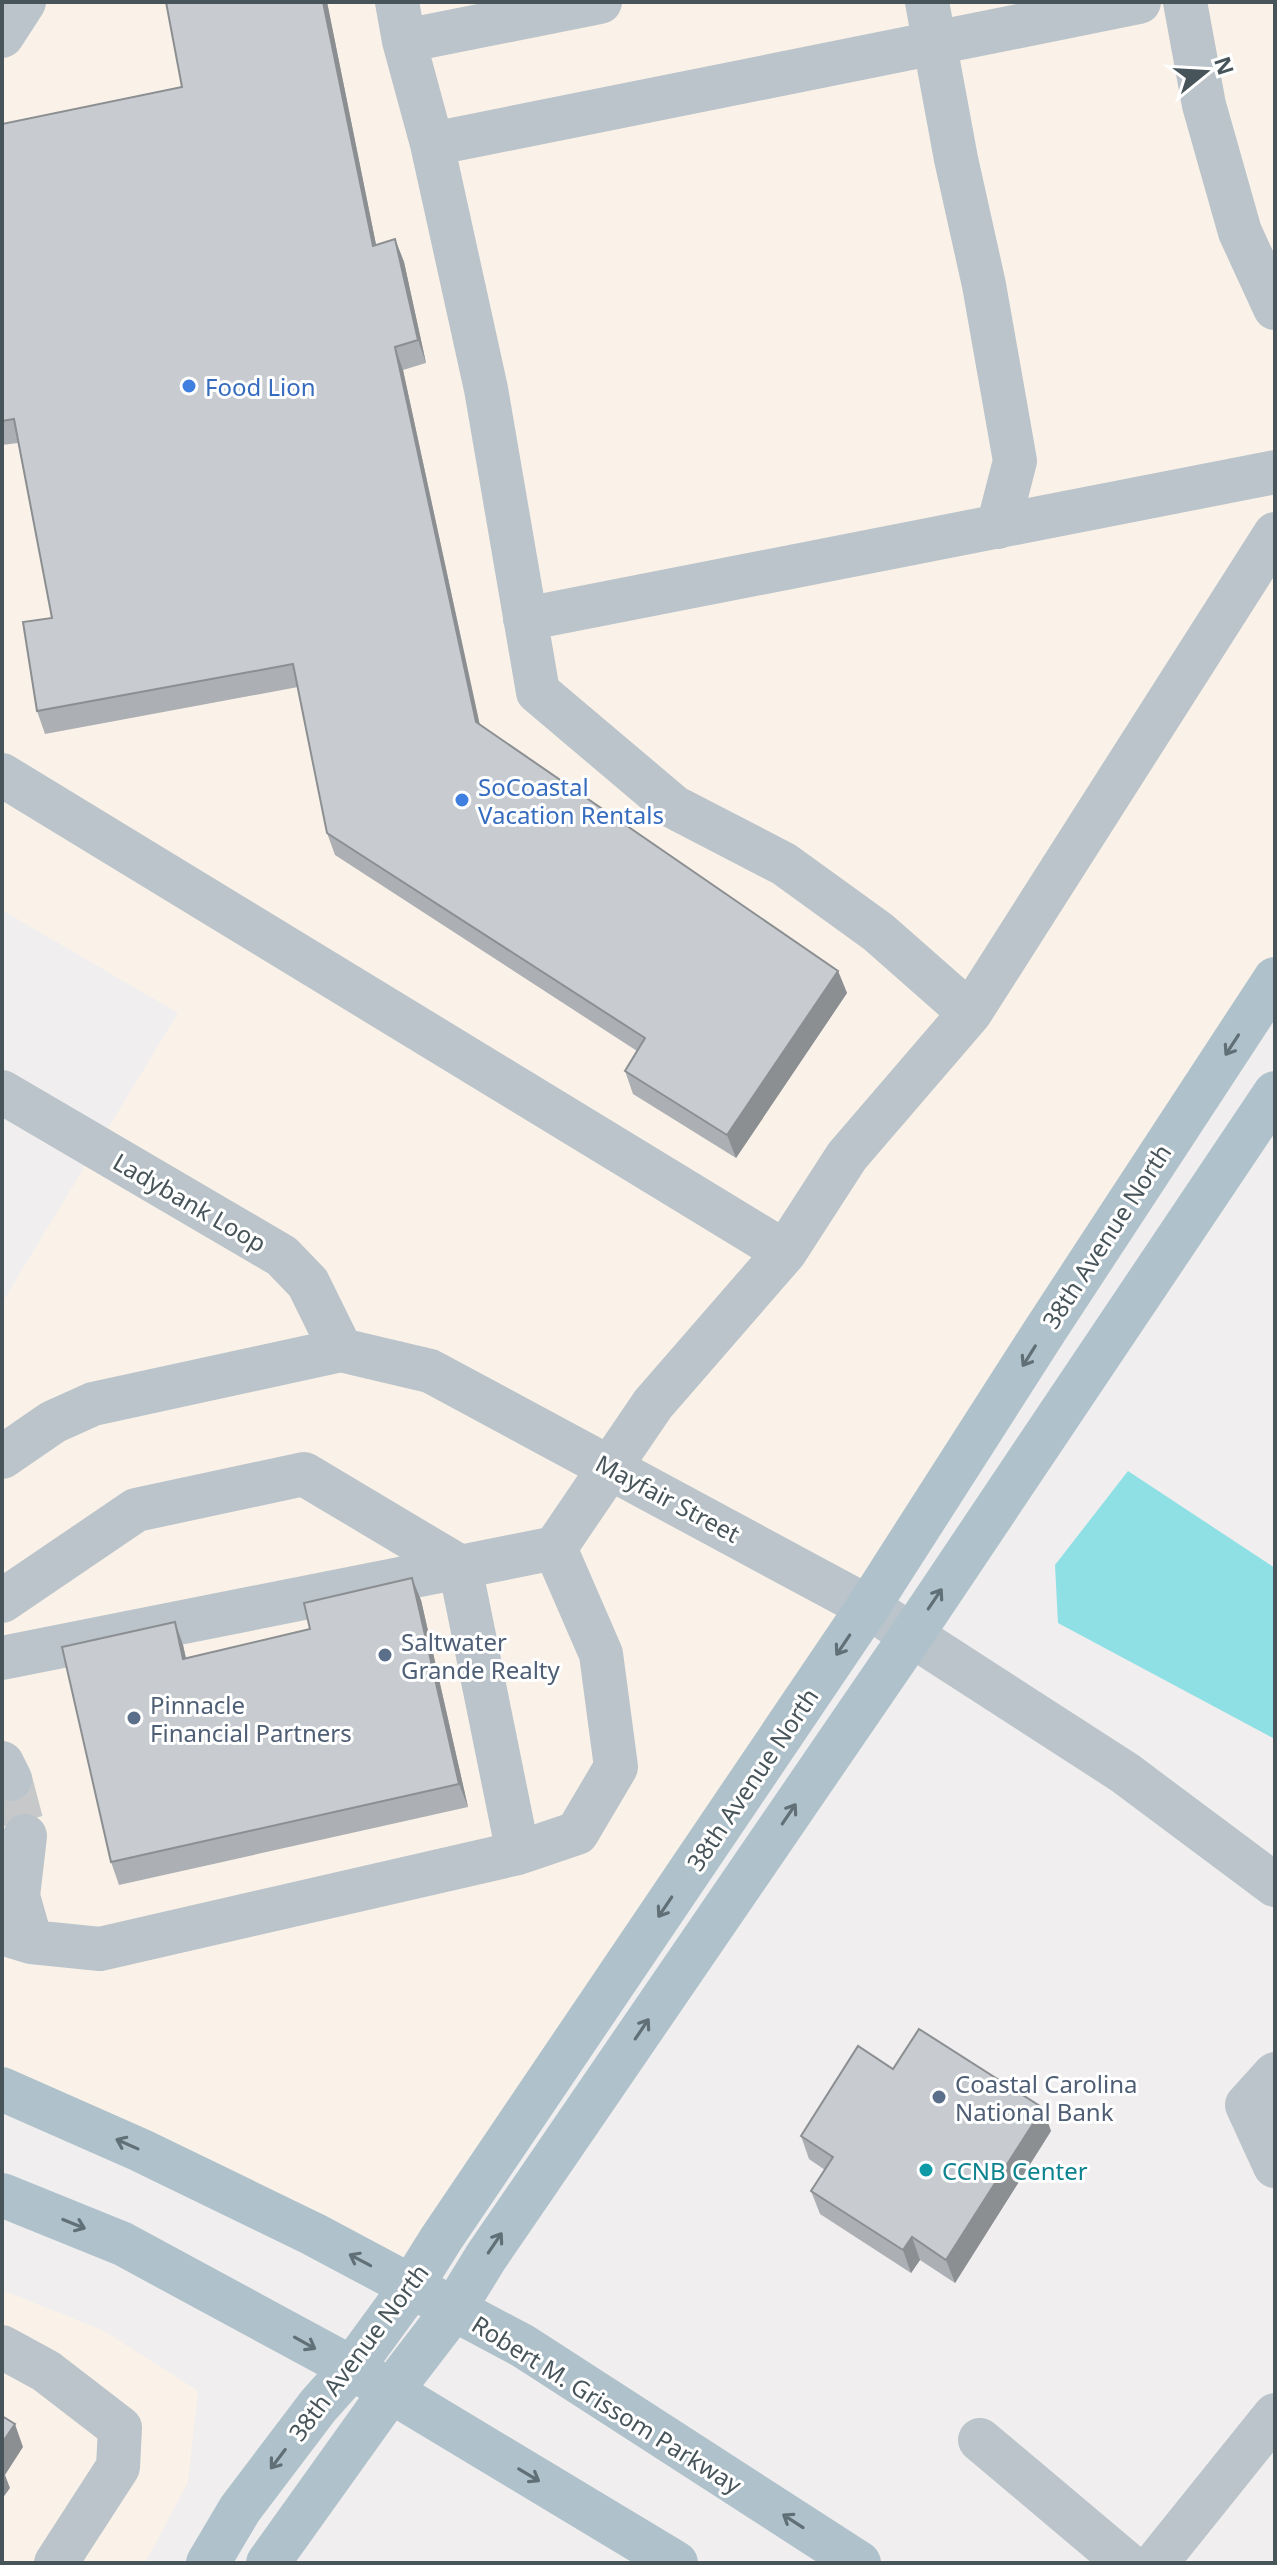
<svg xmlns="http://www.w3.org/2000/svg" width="1277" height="2565" viewBox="0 0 1277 2565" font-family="'Noto Sans',sans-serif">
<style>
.commercial{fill:#faf2e8}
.water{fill:#8ee0e5}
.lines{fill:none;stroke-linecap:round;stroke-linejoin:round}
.minor-tunnel{stroke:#c6c8c9;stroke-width:44;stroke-dasharray:44 22;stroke-linecap:butt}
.minor{stroke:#bac4ca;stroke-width:44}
.major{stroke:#afc1cb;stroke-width:44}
.wall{fill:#acafb3}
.shaded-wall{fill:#8c8f92}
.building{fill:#c8ccd0;stroke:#8c8f92;stroke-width:2}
.oneway{stroke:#616f76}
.shop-dot{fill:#3f7fe0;stroke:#fff;stroke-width:3}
.service-dot{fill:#5c6f8a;stroke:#fff;stroke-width:3}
.culture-dot{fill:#0f9aa8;stroke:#fff;stroke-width:3}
.labels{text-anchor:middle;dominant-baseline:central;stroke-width:6;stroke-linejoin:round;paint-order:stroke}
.shop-label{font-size:24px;fill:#366cbe;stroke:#fff;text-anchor:start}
.street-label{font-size:24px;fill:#47545a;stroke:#fff}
.service-label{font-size:24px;fill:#4e5e75;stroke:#fff;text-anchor:start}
.culture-label{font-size:24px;fill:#0d838f;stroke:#fff;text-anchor:start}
</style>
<rect width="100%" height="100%" fill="#f0eeee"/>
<!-- commercial -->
<path class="commercial" d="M 2,2 L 1275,2 L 1275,979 L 411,2287 L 2,2089 L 2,1303 L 178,1013 L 2,910 Z
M 2,2290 L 104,2331 L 198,2391 L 188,2482 L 145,2563 L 2,2563 Z"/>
<!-- water -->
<path class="water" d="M 1128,1471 L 1275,1568 L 1275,1739 L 1058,1623 L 1055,1565 Z"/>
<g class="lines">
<!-- minor-tunnel -->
<path class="minor-tunnel" d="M 10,1779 L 25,1836"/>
<!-- minor -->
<path class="minor" d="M 397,2 L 404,41 L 432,144 L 486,389 L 538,692 L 674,807 L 784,864 L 878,932 L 970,1013
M 927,2 L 956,159 L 984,285 L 1015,461 L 998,527
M 1185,2 L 1204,105 L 1240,232 L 1275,308
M 2,36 L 24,2
M 404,41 L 600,2
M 432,144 L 1139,2
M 525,619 L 1275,472
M 2,775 L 785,1252
M 2,1092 L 282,1256 L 308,1283 L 341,1350
M 2,1457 L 53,1422 L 93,1404 L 341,1350 L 430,1371 L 868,1607 L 1125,1773 L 1275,1885
M 2,1601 L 136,1510 L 304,1474 L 460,1567
M 2,1658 L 460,1567
M 2,1763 L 10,1779
M 518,1853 L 577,1833 L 616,1767 L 601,1654 L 555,1548
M 2,1883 L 18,1896 L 31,1942
M 18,1896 L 25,1836
M 2,1933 L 31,1942 L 100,1949 L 518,1853 L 460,1567 L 555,1548 L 653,1404 L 785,1252 L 847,1156 L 970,1013 L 1275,534
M 1275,2074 L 1247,2105 L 1275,2166
M 2,2347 L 46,2371 L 120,2428 L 118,2467 L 56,2563
M 980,2440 L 1126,2563
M 1156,2563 L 1275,2415"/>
<!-- major -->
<path class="major" d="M 2,2089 L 140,2150 L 313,2234 L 523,2346 L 859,2563
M 2,2195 L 123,2244 L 254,2315 L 352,2368 L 676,2563
M 208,2563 L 240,2509 L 318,2406 L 352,2368 L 411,2287 L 441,2239 L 868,1607 L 1044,1332 L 1275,979
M 268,2563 L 391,2391 L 454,2309 L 486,2257 L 911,1636 L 1275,1093"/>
</g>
<!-- wall -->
<path class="wall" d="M 166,2 L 327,2 L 376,245 L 395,239 L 404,262 L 426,363 L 403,370 L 480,725 L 838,971 L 847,993 L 736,1158 L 633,1094 L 625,1071 L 637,1051 L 335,855 L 327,833 L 298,687 L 45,734 L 37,711 L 52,618 L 18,443 L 2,445 L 2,124 L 182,87 Z
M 421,1600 L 468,1807 L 119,1885 L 111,1862 L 183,1645 L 186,1658 L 310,1629 Z
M 893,2069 L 1051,2131 L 955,2283 L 920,2260 L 911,2273 L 820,2214 L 811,2191 L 825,2170 L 809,2159 L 801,2136 Z"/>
<!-- shaded-wall -->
<path class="shaded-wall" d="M 323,2 L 327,2 L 381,269 L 373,246 Z
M 395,239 L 404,262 L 426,363 L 418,340 Z
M 395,347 L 403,370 L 484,745 L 476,722 Z
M 838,971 L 847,993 L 736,1158 L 727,1135 Z
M 412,1578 L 421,1600 L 468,1807 L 459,1784 Z
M 175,1622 L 183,1645 L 191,1682 L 183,1659 Z
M 1043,2108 L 1051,2131 L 955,2283 L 946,2260 Z
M 912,2237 L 920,2260 L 911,2273 L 903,2250 Z
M 15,2424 L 23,2447 L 5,2475 L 10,2488 L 2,2499 L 2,2443 Z"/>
<!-- building -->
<path class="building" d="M 166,2 L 323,2 L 373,246 L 395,239 L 418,340 L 395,347 L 476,722 L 838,971 L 727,1135 L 625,1071 L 645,1038 L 327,833 L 293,664 L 37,711 L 23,622 L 52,618 L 14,419 L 2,421 L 2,124 L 182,87 Z
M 412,1578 L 459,1784 L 111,1862 L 62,1647 L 175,1622 L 183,1659 L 310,1629 L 304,1603 Z
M 919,2029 L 1043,2108 L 946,2260 L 912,2237 L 903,2250 L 811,2191 L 833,2157 L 801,2136 L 858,2046 L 893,2069 Z
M 2,2416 L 15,2424 L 2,2443 Z"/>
<!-- one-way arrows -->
<defs><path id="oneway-shaft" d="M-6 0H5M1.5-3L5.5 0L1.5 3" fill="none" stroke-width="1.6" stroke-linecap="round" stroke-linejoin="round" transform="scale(2)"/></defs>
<g class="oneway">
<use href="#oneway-shaft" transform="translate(1232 1045) rotate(123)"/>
<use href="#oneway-shaft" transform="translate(1029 1356) rotate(122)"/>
<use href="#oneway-shaft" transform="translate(935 1599) rotate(-56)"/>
<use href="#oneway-shaft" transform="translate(843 1645) rotate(124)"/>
<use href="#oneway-shaft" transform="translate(789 1814) rotate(-56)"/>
<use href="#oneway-shaft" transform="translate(665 1907) rotate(124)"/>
<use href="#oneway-shaft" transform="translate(642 2029) rotate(-56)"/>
<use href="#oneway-shaft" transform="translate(127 2144) rotate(-156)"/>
<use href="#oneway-shaft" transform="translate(74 2224) rotate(22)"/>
<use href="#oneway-shaft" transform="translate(495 2243) rotate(-56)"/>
<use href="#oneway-shaft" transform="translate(360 2260) rotate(-152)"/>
<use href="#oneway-shaft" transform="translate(305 2343) rotate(29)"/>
<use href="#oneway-shaft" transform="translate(278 2459) rotate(127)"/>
<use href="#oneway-shaft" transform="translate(529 2475) rotate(31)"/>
<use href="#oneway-shaft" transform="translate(793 2521) rotate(-147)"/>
</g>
<!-- markers -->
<g class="shop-dot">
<circle cx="189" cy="386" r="8"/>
<circle cx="462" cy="800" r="8"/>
</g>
<g class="service-dot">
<circle cx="385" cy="1655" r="8"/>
<circle cx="134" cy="1718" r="8"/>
<circle cx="939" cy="2097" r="8"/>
</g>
<circle class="culture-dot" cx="926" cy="2170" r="8"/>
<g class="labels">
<!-- shop labels -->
<g class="shop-label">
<text x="205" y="386">Food Lion</text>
<text x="478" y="786">SoCoastal<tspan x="478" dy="28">Vacation Rentals</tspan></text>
</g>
<!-- street labels -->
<g class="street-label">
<text transform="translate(190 1202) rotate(30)">Ladybank Loop</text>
<text transform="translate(1106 1236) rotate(-57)">38th Avenue North</text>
<text transform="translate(668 1498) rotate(28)">Mayfair Street</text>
<text transform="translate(752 1779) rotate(-56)">38th Avenue North</text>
<text transform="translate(358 2352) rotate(-53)">38th Avenue North</text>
<text transform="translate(607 2404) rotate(32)">Robert M. Grissom Parkway</text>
</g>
<!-- service labels -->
<g class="service-label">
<text x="401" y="1641">Saltwater<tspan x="401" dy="28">Grande Realty</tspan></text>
<text x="150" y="1704">Pinnacle<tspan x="150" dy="28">Financial Partners</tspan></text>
<text x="955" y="2083">Coastal Carolina<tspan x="955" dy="28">National Bank</tspan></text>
</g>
<!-- culture labels -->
<g class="culture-label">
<text x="942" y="2170">CCNB Center</text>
</g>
</g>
<!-- border -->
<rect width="1277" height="2565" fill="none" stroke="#47545a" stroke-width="8"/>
<!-- north arrow -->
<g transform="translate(1205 72) rotate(72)" stroke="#ffffff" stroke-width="6" paint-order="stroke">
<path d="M0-6L14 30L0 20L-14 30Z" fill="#47545a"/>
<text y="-12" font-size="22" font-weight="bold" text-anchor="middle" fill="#47545a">N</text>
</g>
</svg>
